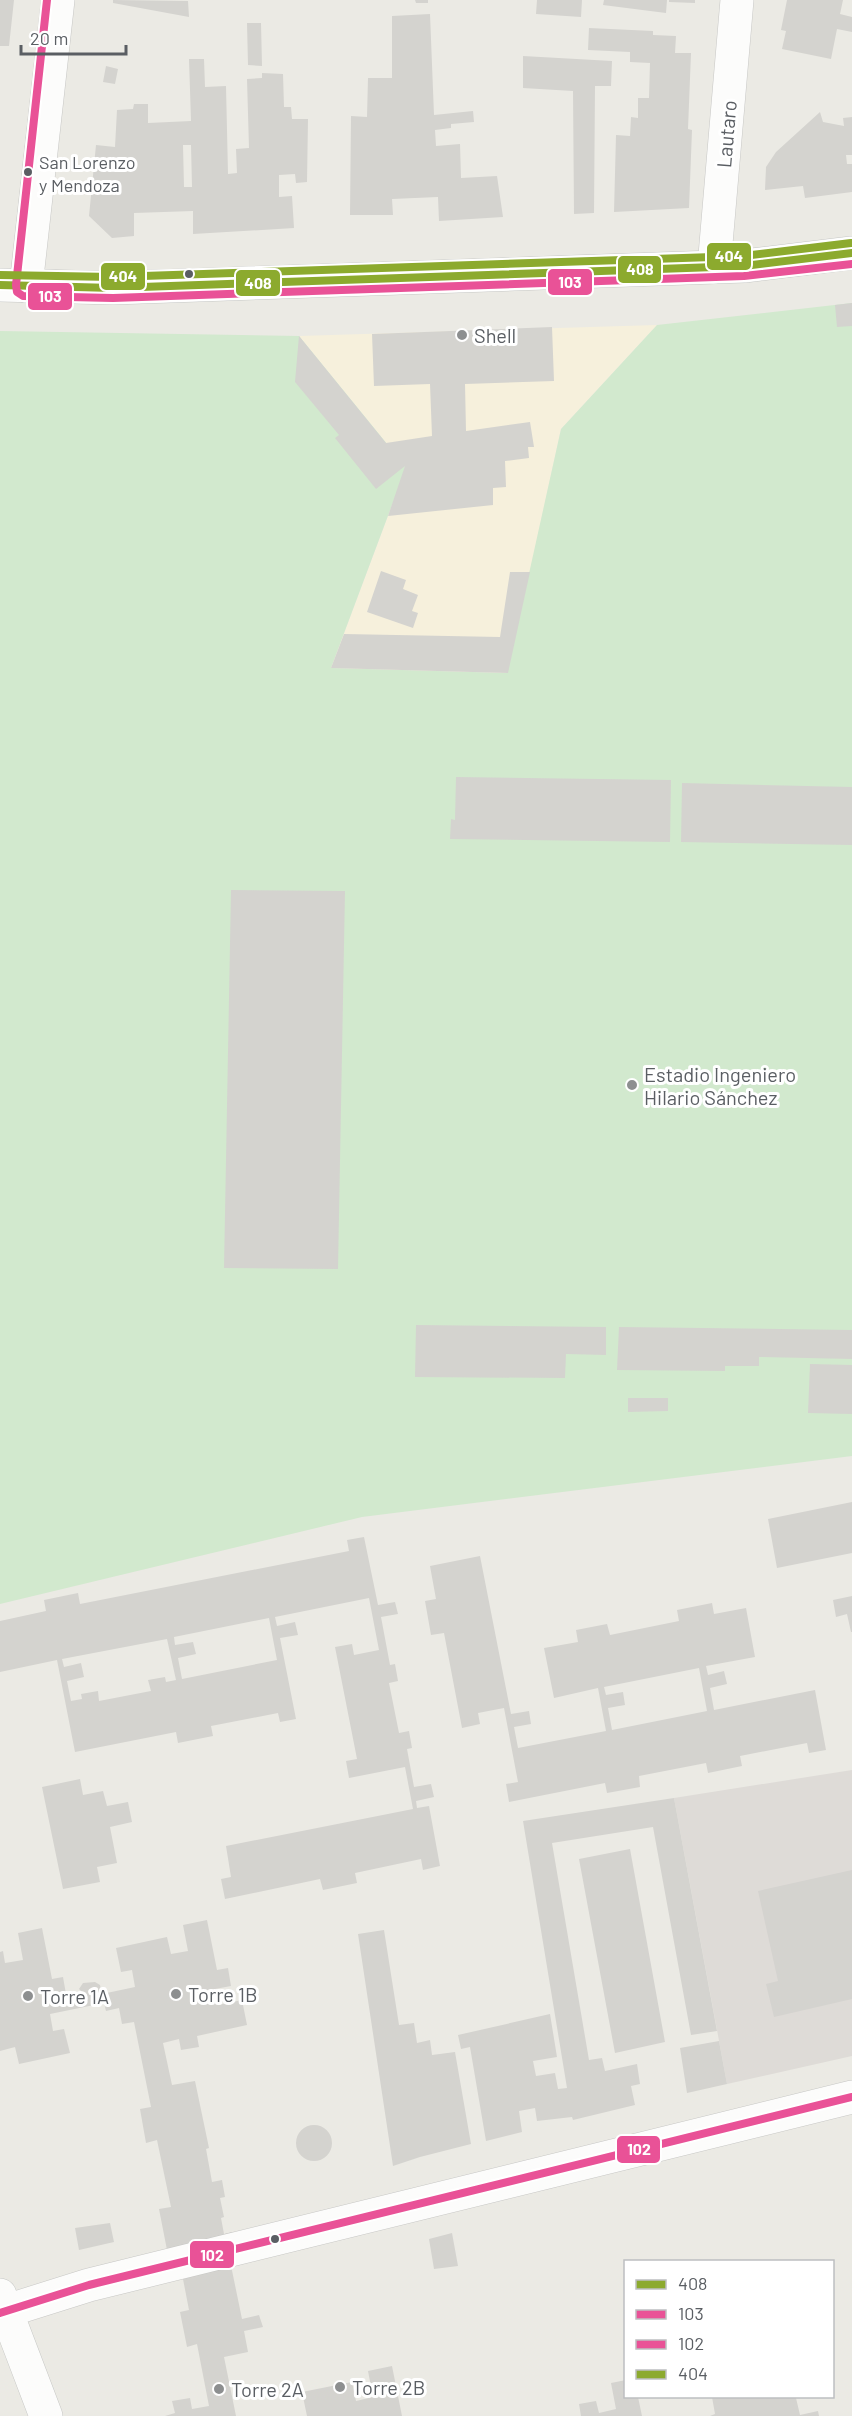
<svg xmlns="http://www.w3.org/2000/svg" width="852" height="2416" viewBox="0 0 852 2416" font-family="Barlow,sans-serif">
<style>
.commercial{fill:#f6f0dc}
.industrial{fill:#dedbd7}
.green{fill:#d2e9ce}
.building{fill:#d4d3cf;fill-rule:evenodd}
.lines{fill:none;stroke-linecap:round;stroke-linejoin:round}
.street-casing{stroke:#c7c7c5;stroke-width:34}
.secondary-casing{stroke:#c7c8c6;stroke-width:34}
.street{stroke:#fcfcfb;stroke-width:33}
.secondary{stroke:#fcfcfb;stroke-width:33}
.bus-1-casing{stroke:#fff;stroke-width:12}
.bus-2-casing{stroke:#fff;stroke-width:12}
.bus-3-casing{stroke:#fff;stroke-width:12}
.bus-4-casing{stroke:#fff;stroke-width:12}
.bus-1{stroke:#8caa2e;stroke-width:8}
.bus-2{stroke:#e95297;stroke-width:8}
.bus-3{stroke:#e95297;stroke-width:8}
.bus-4{stroke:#8caa2e;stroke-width:8}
.bus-dot{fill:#5a5e63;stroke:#fff;stroke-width:2}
.poi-dot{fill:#8d8f90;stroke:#fff;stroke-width:2}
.labels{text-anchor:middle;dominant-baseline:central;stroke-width:6;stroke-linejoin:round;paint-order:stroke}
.bus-label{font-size:18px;fill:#5a5e63;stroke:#fff;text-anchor:start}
.street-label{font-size:20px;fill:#5a5e63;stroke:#fff}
.poi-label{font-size:20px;fill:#5a5e63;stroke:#fff;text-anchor:start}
.line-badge{stroke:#fff;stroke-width:2}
.badge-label{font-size:16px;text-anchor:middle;font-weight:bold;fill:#fff}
</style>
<rect width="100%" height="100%" fill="#ebeae4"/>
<!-- commercial -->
<path class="commercial" d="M 657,325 L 561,429 L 508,673 L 331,668 L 404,473 L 405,466 L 299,336 Z"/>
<!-- industrial -->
<path class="industrial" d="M 852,1770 L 852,2056 L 727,2084 L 674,1798 Z"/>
<!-- green -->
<path class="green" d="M 852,303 L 852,1456 L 362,1517 L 0,1604 L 0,331 L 299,336 L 405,466 L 404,473 L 331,668 L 507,673 L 561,429 L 657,325 Z"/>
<!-- building -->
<path class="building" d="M 0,0 L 14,0 L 9,46 L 0,46 Z
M 113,0 L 188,1 L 189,17 L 113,3 Z
M 415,0 L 428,0 L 428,3 L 416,3 Z
M 537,0 L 582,0 L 581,17 L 536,14 Z
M 604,0 L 667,0 L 666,13 L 603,5 Z
M 669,0 L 695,0 L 695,3 L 669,2 Z
M 787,0 L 843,0 L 840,14 L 852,17 L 852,32 L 837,29 L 831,59 L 782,49 L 786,31 L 781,30 Z
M 430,14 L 434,115 L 473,111 L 474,122 L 451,124 L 451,128 L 435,130 L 436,146 L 460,144 L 461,178 L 497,176 L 503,217 L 439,221 L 438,197 L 392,199 L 393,215 L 350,215 L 351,116 L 367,117 L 368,78 L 392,78 L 392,16 Z
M 247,23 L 261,23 L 262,66 L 248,65 Z
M 589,28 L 653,31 L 653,35 L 676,36 L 675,53 L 691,53 L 688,129 L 692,130 L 689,208 L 614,212 L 616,135 L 630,136 L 631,117 L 638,118 L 638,98 L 649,98 L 650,63 L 630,62 L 630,52 L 588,50 Z
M 523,56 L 612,61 L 611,86 L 595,86 L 594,213 L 574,214 L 573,91 L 523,88 Z
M 189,59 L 204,59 L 205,87 L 226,86 L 228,174 L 237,173 L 236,149 L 249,148 L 247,79 L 262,78 L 262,73 L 283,74 L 284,107 L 291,107 L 292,119 L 308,119 L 307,182 L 296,183 L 295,174 L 279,175 L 279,197 L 292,196 L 294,228 L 193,234 L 193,211 L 134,213 L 134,236 L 112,238 L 89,216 L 96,145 L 115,147 L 117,110 L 133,109 L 134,104 L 148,104 L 148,123 L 191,121 ZM 183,145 L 191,145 L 192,187 L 184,187 Z
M 106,66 L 118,69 L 115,84 L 103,82 Z
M 820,112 L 823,122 L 844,126 L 843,118 L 852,117 L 852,155 L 846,155 L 847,164 L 852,164 L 852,192 L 805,198 L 803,186 L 765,190 L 766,167 L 776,152 Z
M 852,303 L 852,326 L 837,327 L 835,305 Z
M 552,327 L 554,381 L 465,384 L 466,431 L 530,422 L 534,447 L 528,447 L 529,458 L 505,461 L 506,487 L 493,488 L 493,505 L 388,516 L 405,466 L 376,489 L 335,438 L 339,435 L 295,382 L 299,336 L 386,443 L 432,436 L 430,384 L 374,386 L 372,334 Z
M 381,571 L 406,580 L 403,589 L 418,595 L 412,611 L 418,613 L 413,628 L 367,612 Z
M 510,572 L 530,572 L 508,673 L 331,668 L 344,634 L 500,637 Z
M 456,777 L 671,780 L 670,842 L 450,839 L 451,819 L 455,820 Z
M 682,783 L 852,787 L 852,845 L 681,842 Z
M 231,890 L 345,891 L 338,1269 L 224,1268 Z
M 416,1325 L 606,1327 L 606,1355 L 566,1354 L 565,1378 L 415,1377 Z
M 619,1327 L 852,1330 L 852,1359 L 759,1357 L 759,1366 L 725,1366 L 725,1371 L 617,1370 Z
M 810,1364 L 852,1365 L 852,1414 L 808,1413 Z
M 628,1398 L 668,1398 L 668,1411 L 628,1412 Z
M 852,1502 L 852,1553 L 777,1568 L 768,1519 Z
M 364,1537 L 378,1605 L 395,1602 L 398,1614 L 381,1617 L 390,1665 L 395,1664 L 398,1681 L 389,1683 L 399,1733 L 409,1731 L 412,1748 L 407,1749 L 414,1787 L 431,1784 L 434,1797 L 416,1801 L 417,1808 L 429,1806 L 440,1866 L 423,1870 L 421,1859 L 355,1873 L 357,1883 L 323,1890 L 320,1879 L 225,1899 L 221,1879 L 231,1877 L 226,1846 L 413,1809 L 405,1767 L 349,1778 L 346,1761 L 357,1759 L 335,1647 L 352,1644 L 354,1655 L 379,1650 L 369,1598 L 275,1617 L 277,1626 L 295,1622 L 298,1635 L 280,1638 L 296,1719 L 280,1722 L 278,1713 L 211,1726 L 213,1736 L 178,1743 L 176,1732 L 75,1752 L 57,1660 L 0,1672 L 0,1621 L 46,1611 L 44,1600 L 78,1593 L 80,1604 L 349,1551 L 347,1540 ZM 269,1618 L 277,1660 L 182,1679 L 178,1658 L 196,1654 L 193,1642 L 175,1645 L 174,1637 ZM 167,1639 L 176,1680 L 166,1682 L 165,1677 L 148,1680 L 151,1691 L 99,1701 L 98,1691 L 81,1694 L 82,1699 L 71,1701 L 67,1681 L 84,1677 L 81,1663 L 64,1667 L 62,1659 Z
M 480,1556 L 511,1714 L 529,1711 L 531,1724 L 514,1727 L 518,1748 L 606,1731 L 598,1688 L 554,1698 L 544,1648 L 578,1642 L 576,1630 L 607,1624 L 610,1635 L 679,1621 L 677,1610 L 712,1603 L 714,1614 L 746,1608 L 755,1657 L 706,1666 L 708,1675 L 724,1671 L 727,1684 L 710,1688 L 714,1710 L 815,1690 L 826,1750 L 809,1753 L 807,1743 L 740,1756 L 742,1766 L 708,1773 L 706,1763 L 639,1776 L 640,1787 L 607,1793 L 605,1783 L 509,1802 L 506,1784 L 518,1782 L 504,1708 L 478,1713 L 480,1724 L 462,1728 L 444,1633 L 431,1635 L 425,1601 L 436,1599 L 430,1566 ZM 699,1668 L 707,1711 L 612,1730 L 608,1708 L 625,1705 L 623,1692 L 606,1695 L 604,1687 Z
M 852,1596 L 852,1632 L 851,1632 L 847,1614 L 836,1617 L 833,1600 Z
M 80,1779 L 83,1795 L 103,1791 L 107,1806 L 128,1802 L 132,1822 L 110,1827 L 117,1863 L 97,1867 L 100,1882 L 63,1889 L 42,1787 Z
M 674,1798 L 717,2031 L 691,2035 L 653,1827 L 552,1843 L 589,2060 L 602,2058 L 605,2071 L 637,2064 L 640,2084 L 631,2086 L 635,2105 L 573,2120 L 572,2117 L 537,2121 L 535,2108 L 519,2111 L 522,2132 L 486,2141 L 470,2047 L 461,2049 L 458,2035 L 550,2014 L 557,2057 L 533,2061 L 536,2076 L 555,2073 L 558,2089 L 567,2088 L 523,1821 Z
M 630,1849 L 665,2042 L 615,2053 L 579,1859 Z
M 852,1870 L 852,1999 L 774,2017 L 766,1984 L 778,1981 L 758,1891 Z
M 207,1920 L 217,1970 L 228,1968 L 231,1986 L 215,1989 L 218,2005 L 242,2000 L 247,2025 L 197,2036 L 199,2047 L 181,2050 L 179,2039 L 163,2043 L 172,2085 L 195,2081 L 209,2148 L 206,2149 L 212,2182 L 222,2180 L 225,2197 L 220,2198 L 224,2217 L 221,2218 L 224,2234 L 232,2232 L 235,2250 L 228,2251 L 242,2319 L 259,2315 L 263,2327 L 244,2331 L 248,2352 L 224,2357 L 236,2416 L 165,2416 L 175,2413 L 172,2401 L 190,2398 L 192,2409 L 209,2406 L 197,2344 L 187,2347 L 180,2312 L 189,2310 L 177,2248 L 167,2250 L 159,2209 L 171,2207 L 157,2140 L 146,2143 L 140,2109 L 151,2107 L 134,2022 L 122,2024 L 119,2008 L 106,2011 L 104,2003 L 50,2014 L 53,2031 L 64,2029 L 70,2053 L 19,2064 L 15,2047 L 0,2051 L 0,1952 L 3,1951 L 5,1963 L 23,1960 L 18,1933 L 42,1928 L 52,1979 L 63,1977 L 66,1994 L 81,1991 L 79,1989 L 83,1983 L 95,1982 L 100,1985 L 102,1994 L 135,1987 L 132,1970 L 121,1972 L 116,1948 L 167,1937 L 171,1954 L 188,1951 L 183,1925 Z
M 384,1930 L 399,2025 L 414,2023 L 417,2043 L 430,2040 L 432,2055 L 455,2052 L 471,2144 L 420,2157 L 393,2166 L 358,1934 Z
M 719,2041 L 727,2084 L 687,2093 L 680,2048 Z
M296 2143a18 18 0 1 1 36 0a18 18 0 1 1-36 0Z
M 110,2223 L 114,2242 L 79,2250 L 75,2228 Z
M 452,2233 L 458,2266 L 434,2269 L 429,2239 Z
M 392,2366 L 402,2416 L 307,2416 L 302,2392 L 352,2382 L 356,2401 L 373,2397 L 368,2371 Z
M 626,2380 L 626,2397 L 638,2397 L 642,2416 L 581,2416 L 579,2404 L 596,2401 L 599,2413 L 616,2409 L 611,2383 Z
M 712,2397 L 800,2397 L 796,2398 L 800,2415 L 818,2411 L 819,2416 L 710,2416 L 715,2414 Z"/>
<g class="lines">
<defs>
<path id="street" d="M 714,267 L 737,0
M 26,286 L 58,0
M 0,2313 L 89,2285 L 852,2097"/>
<path id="secondary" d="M 0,285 L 113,288 L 744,266 L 852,253
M 0,2295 L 46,2416"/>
</defs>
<!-- street casing -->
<use href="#street" class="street-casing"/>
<!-- secondary casing -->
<use href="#secondary" class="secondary-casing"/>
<!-- street -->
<use href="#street" class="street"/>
<!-- secondary -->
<use href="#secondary" class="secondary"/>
<defs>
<path id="bus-1" d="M 0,285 L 113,288 L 744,266 L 852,253"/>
<path id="bus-2" d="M 47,0 L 16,285 L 17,292 L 23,296 L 113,298 L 744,276 L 852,264"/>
<path id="bus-3" d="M 0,2313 L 89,2285 L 852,2097"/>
<path id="bus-4" d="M 0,275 L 113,277 L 743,256 L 851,243"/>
</defs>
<!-- bus-1 casing -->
<use href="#bus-1" class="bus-1-casing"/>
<!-- bus-2 casing -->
<use href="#bus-2" class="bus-2-casing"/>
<!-- bus-3 casing -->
<use href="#bus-3" class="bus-3-casing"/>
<!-- bus-4 casing -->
<use href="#bus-4" class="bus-4-casing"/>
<!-- bus-1 -->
<use href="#bus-1" class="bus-1"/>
<!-- bus-2 -->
<use href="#bus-2" class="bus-2"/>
<!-- bus-3 -->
<use href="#bus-3" class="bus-3"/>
<!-- bus-4 -->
<use href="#bus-4" class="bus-4"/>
</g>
<!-- markers -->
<g class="bus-dot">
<circle cx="28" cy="172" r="5"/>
<circle cx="189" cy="274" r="5"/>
<circle cx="275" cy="2239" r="5"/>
</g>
<g class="poi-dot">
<circle cx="462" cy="335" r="6"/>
<circle cx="632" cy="1085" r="6"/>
<circle cx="176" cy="1994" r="6"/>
<circle cx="28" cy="1996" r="6"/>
<circle cx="340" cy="2387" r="6"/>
<circle cx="219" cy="2389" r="6"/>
</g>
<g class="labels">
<!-- bus labels -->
<g class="bus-label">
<text x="39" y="162">San Lorenzo<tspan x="39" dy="23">y Mendoza</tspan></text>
</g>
<!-- street labels -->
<g class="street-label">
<text transform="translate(726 134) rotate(-85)">Lautaro</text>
</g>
<!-- poi labels -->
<g class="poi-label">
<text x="474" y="335">Shell</text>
<text x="644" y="1074">Estadio Ingeniero<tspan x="644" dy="23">Hilario Sánchez</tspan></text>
<text x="188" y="1994">Torre 1B</text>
<text x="40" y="1996">Torre 1A</text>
<text x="352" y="2387">Torre 2B</text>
<text x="231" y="2389">Torre 2A</text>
</g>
</g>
<g class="line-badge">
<rect x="706" y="242" width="46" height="29" rx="6" fill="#8caa2e"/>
<rect x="617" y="255" width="45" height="29" rx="6" fill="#8caa2e"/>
<rect x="100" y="262" width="46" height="29" rx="6" fill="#8caa2e"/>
<rect x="547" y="268" width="46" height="28" rx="6" fill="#e95297"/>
<rect x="235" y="269" width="46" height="28" rx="6" fill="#8caa2e"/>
<rect x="27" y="282" width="46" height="29" rx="6" fill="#e95297"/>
<rect x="616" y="2135" width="45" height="29" rx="6" fill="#e95297"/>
<rect x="189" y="2240" width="46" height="29" rx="6" fill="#e95297"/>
</g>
<g class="badge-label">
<text x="729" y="262">404</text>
<text x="640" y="275">408</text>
<text x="123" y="282">404</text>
<text x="570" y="288">103</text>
<text x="258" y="289">408</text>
<text x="50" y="302">103</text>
<text x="639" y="2155">102</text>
<text x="212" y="2261">102</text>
</g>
<!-- legend -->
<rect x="624" y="2260" width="210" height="138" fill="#ffffff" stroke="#bdbfc1" stroke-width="1.5"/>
<rect x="636" y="2280" width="30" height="9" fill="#8caa2e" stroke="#bdbfc1" stroke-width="1.5"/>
<text x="678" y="2290" font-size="18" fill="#5a5e63">408</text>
<rect x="636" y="2310" width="30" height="9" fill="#e95297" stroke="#bdbfc1" stroke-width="1.5"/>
<text x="678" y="2320" font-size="18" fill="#5a5e63">103</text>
<rect x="636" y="2340" width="30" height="9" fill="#e95297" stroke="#bdbfc1" stroke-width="1.5"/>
<text x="678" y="2350" font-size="18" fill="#5a5e63">102</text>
<rect x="636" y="2370" width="30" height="9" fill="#8caa2e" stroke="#bdbfc1" stroke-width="1.5"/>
<text x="678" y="2380" font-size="18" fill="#5a5e63">404</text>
<!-- scale -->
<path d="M21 45v9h105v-9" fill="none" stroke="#5a5e63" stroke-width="3"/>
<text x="30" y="45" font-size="18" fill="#5a5e63" stroke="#ffffff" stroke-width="4.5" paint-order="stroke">20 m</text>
</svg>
